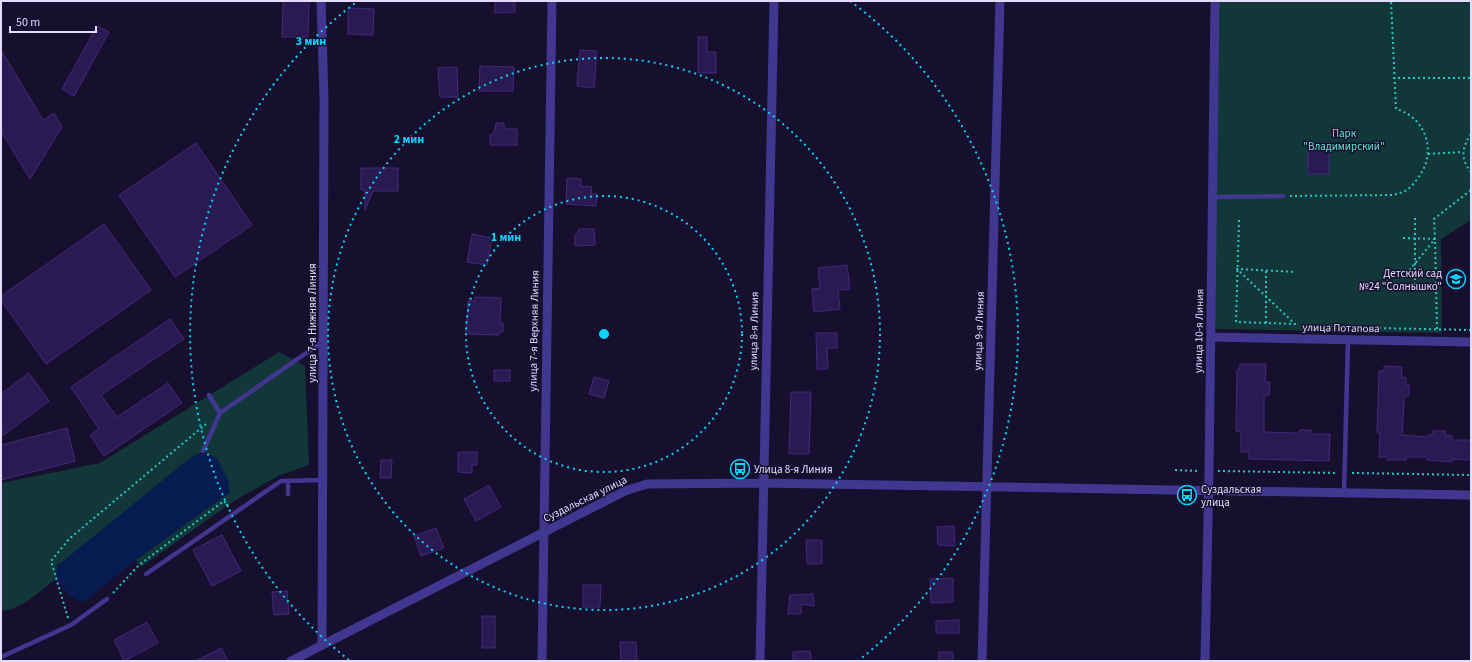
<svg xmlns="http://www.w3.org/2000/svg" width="1472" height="662" viewBox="0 0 1472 662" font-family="'Source Sans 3',sans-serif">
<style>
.green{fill:#123739}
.water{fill:#061c50}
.building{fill:#291a51;stroke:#412a7e}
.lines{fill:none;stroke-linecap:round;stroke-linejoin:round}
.path{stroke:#26c7c9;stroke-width:2;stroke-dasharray:2 3;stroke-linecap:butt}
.lane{stroke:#413791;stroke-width:4.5}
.street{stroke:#413791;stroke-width:9}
.ring{fill:none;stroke:#08d4ff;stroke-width:2;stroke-dasharray:2 4}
.labels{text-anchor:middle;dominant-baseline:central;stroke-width:3;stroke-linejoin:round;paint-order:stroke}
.park-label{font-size:11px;fill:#5dead2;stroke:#170f2e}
.poi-label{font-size:11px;fill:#e3dcff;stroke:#170f2e;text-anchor:start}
.street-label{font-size:11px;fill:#e3dcff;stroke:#170f2e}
.centre{fill:#08d4ff;stroke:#170f2e;stroke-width:2}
.ring-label{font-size:12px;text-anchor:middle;font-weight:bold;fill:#08d4ff;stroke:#170f2e;stroke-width:3;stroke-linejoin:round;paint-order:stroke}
</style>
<rect width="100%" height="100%" fill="#170f2e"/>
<!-- green -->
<path class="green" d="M 1217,1 L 1471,1 L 1471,220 L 1441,239 L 1442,333 L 1215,329 Z
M 279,352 L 305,366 L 309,465 L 278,476 L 234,501 L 141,567 L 136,560 L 230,492 L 57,565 L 57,578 C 43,589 19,611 1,611 L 1,483 L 100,463 Z"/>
<!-- water -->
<path class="water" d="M 203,451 L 217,458 L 228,480 L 230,492 L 136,560 L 84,602 C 74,600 61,590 57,579 C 56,575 57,570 57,566 L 190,458 Z"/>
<!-- building -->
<path class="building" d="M 283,1 L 309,1 L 308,37 L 282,37 Z
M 495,1 L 515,1 L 515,12 L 495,13 Z
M 348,8 L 374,9 L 373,35 L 348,34 Z
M 97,26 L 109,32 L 74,96 L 62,89 Z
M 698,37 L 707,37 L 707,52 L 716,52 L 716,73 L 698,73 Z
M 1,50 L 43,120 L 54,113 L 62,127 L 30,179 L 1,131 Z
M 580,50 L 597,51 L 594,88 L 577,86 Z
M 480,66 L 514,67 L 513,91 L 479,91 Z
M 457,67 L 458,97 L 440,97 L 438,68 Z
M 496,123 L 504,123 L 504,129 L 517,129 L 517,145 L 490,145 L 490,135 L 494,133 Z
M 196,143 L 252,225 L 175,277 L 119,195 Z
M 1308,143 L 1329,143 L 1329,174 L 1308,174 Z
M 361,168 L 398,168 L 398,191 L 373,191 L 365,210 L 365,190 L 361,190 Z
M 567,178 L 581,179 L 581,186 L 592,187 L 591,194 L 597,194 L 596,206 L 566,204 Z
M 104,224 L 151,290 L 46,364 L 1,300 L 1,296 Z
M 579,229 L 594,229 L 595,245 L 575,246 L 575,236 Z
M 472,234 L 492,238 L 487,265 L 467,262 Z
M 847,265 L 850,289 L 838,290 L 840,309 L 814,312 L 812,289 L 820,288 L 818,268 Z
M 475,297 L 501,298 L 500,323 L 503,323 L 503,332 L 499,332 L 499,335 L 466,334 L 468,301 L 475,301 Z
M 170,319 L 184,339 L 101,395 L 117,417 L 168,383 L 182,403 L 104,456 L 90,435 L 99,429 L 71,387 Z
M 816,333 L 837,333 L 837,348 L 827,348 L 828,369 L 817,369 Z
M 1240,364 L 1266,364 L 1265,382 L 1270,382 L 1269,395 L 1264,396 L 1264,432 L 1297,433 L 1300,430 L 1311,430 L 1312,434 L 1330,434 L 1329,461 L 1249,459 L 1249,452 L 1241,452 L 1241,432 L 1236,431 L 1237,370 L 1240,368 Z
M 1384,366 L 1402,367 L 1401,377 L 1406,378 L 1406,384 L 1409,385 L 1409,396 L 1405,396 L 1404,403 L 1402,435 L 1428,437 L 1428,435 L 1433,435 L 1433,431 L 1445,431 L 1445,435 L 1452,436 L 1452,440 L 1471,440 L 1471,460 L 1452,459 L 1452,462 L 1427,460 L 1427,457 L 1406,457 L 1406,460 L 1387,460 L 1387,457 L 1379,457 L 1380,433 L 1377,432 L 1379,371 L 1384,371 Z
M 494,370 L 510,370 L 510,381 L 494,381 Z
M 29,373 L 49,401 L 1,437 L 1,394 Z
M 594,377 L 609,381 L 604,398 L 589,394 Z
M 791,392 L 811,392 L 809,454 L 789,454 Z
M 67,428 L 75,461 L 1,480 L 1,445 Z
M 458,452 L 477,452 L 477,465 L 472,465 L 472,473 L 458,472 Z
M 381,460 L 392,460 L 391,478 L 380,478 Z
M 489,485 L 501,507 L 476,521 L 464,499 Z
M 954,526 L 955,546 L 938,545 L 937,527 Z
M 436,528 L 444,548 L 421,556 L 414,536 Z
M 222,535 L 241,571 L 212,586 L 193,550 Z
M 806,540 L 822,540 L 822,564 L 807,564 Z
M 953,578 L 953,602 L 931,603 L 930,579 Z
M 583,585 L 601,585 L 600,607 L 583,607 Z
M 287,591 L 289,614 L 274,615 L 272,592 Z
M 813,594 L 814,606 L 801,604 L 801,614 L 788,614 L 790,595 Z
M 482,616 L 495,616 L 495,648 L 482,648 Z
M 959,620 L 959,633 L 936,633 L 936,621 Z
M 147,622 L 158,643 L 124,661 L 114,640 Z
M 620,642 L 636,642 L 637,661 L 621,661 Z
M 221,648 L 228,661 L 196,661 Z
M 810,651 L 811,661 L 793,661 L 793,652 Z
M 939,652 L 953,652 L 953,661 L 939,661 Z"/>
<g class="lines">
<!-- path -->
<path class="path" d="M 1393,78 L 1471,78
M 1471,134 C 1462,147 1460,159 1471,172
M 1428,154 L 1462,152
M 1290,196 L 1393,195 C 1397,194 1401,193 1405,191 C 1411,188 1416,181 1420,175 C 1437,150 1425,117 1396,109 L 1391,1
M 1415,218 L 1415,288
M 1239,220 L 1236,322 L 1295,324 L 1237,269 L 1296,272
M 1403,238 L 1435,239 L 1437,329
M 1266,271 L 1266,323
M 1403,278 L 1435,239 L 1434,219 L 1471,190
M 1402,288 L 1436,288
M 1374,328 L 1471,330
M 1175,470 L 1200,471
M 1218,471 L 1338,473
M 1352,473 L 1471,475
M 113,593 L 139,565 L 224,501 L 229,508
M 68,618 L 51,561 L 69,539 L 206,424"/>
<!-- lane -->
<path class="lane" d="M 1212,197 L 1283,196
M 209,395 L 220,413
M 203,451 L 220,413 L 322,342
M 288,481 L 288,494
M 1344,493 L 1348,340
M 146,574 L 281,481 L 323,480
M 1,657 L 71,625 L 107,599"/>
<!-- street -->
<path class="street" d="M 321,1 L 324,99 L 322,645
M 1211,337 L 1471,342
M 291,661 L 625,491 L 647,484 L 763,483 L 1471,495
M 542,661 L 552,1
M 760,661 L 774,1
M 982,661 L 1000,1
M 1205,661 L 1209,471 L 1215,1"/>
</g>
<!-- distance rings -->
<g class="ring">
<circle cx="604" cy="334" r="138"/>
<circle cx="604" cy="334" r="276"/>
<path d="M349 660A414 414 0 0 1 358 1M850 1A414 414 0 0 1 859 660"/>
</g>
<!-- icons -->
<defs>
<symbol id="school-ring" viewBox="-11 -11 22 22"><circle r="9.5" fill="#170f2e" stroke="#08d4ff" stroke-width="1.5"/><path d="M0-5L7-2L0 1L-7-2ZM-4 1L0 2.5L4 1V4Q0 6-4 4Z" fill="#08d4ff"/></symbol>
<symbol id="bus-ring" viewBox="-11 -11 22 22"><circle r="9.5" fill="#170f2e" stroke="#08d4ff" stroke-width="1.5"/><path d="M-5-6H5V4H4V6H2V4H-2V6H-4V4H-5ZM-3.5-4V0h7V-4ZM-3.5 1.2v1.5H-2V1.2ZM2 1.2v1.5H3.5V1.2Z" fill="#08d4ff"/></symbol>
</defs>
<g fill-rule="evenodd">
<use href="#school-ring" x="1445" y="268" width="22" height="22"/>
<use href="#bus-ring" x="729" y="458" width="22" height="22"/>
<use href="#bus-ring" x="1176" y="484" width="22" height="22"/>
</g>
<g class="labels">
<!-- park labels -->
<g class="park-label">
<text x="1344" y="133">Парк<tspan x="1344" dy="13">"Владимирский"</tspan></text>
</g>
<!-- poi labels -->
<g class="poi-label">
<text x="1442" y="273" text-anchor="end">Детский сад<tspan x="1442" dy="13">№24 "Солнышко"</tspan></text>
<text x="754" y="469">Улица 8-я Линия</text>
<text x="1201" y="489">Суздальская<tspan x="1201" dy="13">улица</tspan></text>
</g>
<!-- street labels -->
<g class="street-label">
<text transform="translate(312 323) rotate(-90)">улица 7-я Нижняя Линия</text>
<text transform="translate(1341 328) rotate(1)">улица Потапова</text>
<text transform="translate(534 331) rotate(-89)">улица 7-я Верхняя Линия</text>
<text transform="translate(754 331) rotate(-89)">улица 8-я Линия</text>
<text transform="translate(979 331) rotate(-88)">улица 9-я Линия</text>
<text transform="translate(1199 331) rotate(-89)">улица 10-я Линия</text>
<text transform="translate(585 499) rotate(-26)">Суздальская улица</text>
</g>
</g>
<circle cx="604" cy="334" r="6" class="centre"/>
<g class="ring-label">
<text x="311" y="45">3 мин</text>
<text x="409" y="143">2 мин</text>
<text x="506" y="241">1 мин</text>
</g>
<!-- border -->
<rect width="1472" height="662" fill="none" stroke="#e3dcff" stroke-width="4"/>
<!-- scale -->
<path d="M10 26v6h86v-6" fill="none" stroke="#e3dcff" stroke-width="2"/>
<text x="16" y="26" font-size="12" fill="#e3dcff" stroke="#170f2e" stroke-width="3" paint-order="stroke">50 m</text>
</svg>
